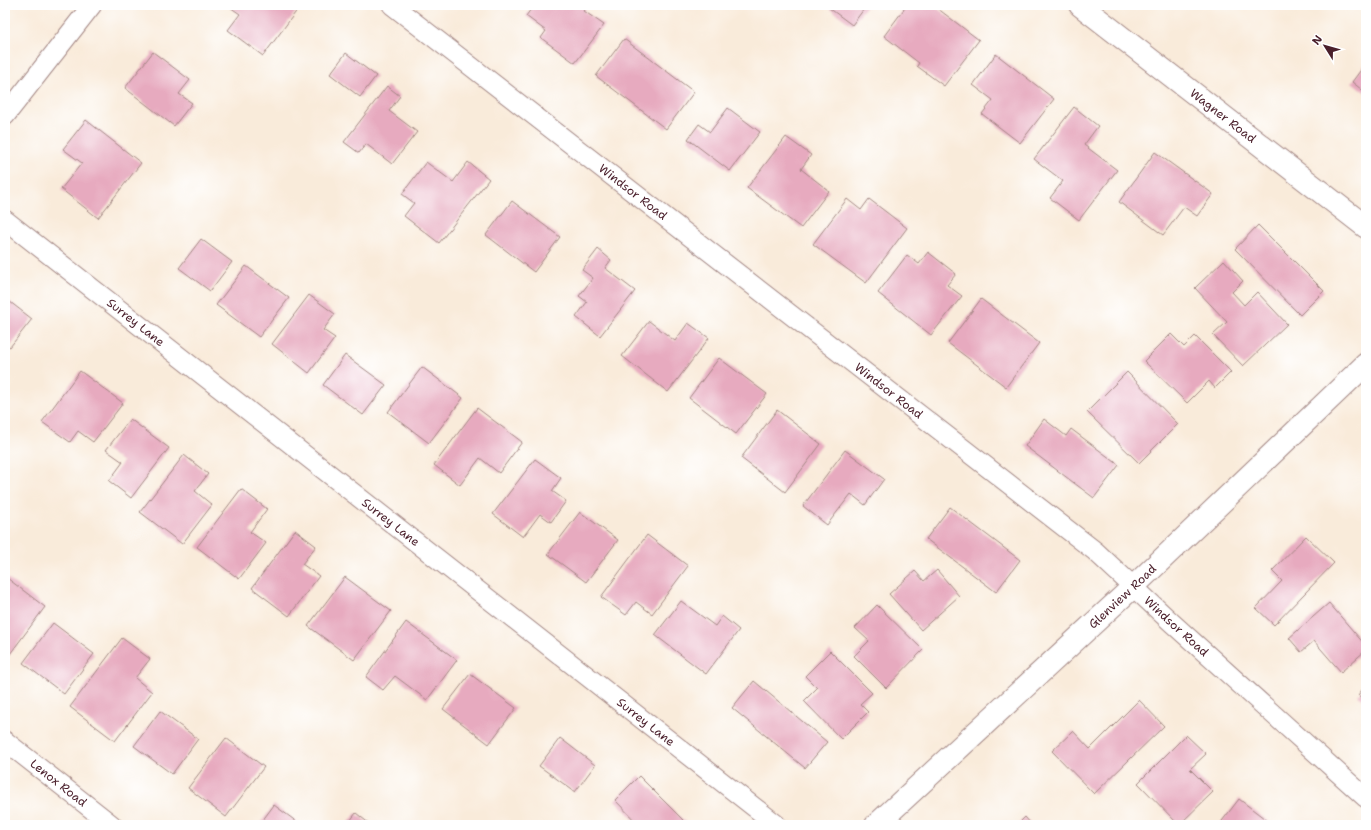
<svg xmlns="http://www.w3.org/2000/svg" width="1371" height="830" viewBox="0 0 1371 830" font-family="'Shantell Sans',sans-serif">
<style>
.building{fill:#e7aabf}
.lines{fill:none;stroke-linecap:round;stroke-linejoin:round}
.minor-casing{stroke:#a28582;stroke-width:21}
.tertiary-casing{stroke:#a28582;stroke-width:24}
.secondary-casing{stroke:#a28582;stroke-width:24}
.minor{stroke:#fff;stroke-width:19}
.tertiary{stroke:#fff;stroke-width:22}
.secondary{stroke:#fff;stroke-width:22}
.labels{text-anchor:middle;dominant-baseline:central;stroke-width:3.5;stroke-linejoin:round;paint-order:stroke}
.street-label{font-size:12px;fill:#4a1f2b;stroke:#fff}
</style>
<rect width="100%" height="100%" fill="#fff"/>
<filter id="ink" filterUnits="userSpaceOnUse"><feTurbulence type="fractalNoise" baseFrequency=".025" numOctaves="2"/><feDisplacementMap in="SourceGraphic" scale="8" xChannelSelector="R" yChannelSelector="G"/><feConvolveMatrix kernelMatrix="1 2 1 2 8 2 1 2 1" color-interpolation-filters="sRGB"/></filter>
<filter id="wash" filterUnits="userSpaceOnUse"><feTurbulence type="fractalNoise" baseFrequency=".012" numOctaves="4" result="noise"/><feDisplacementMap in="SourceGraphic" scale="16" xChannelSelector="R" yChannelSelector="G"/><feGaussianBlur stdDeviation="0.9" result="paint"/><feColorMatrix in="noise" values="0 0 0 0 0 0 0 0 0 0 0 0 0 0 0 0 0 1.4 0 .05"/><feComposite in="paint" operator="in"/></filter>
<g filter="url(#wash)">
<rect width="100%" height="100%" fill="#f9ebda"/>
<g id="blocks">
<!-- building -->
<path class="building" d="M 227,5 L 293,5 L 298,9 L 263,56 L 228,30 L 240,14 Z
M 534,5 L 588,5 L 584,11 L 604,25 L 575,63 L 541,38 L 546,31 L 526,16 Z
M 825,5 L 867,5 L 852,25 Z
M 907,5 L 933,5 L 979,40 L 944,86 L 917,66 L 919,63 L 884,36 Z
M 624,39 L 694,92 L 666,129 L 596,76 Z
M 153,52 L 190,80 L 179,94 L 192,103 L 174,126 L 125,88 Z
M 346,53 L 376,76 L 360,97 L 330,74 Z
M 996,54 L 1054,99 L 1020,143 L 982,114 L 993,100 L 973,85 Z
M 1366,63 L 1366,93 L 1352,82 Z
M 387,86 L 400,96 L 389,111 L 417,132 L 392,164 L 366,144 L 359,153 L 344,142 Z
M 1074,107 L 1098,126 L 1084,145 L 1117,170 L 1079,220 L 1050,198 L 1063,181 L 1034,159 Z
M 728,108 L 760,132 L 730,171 L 688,139 L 699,124 L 710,132 Z
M 86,120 L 141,163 L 98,218 L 61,189 L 82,163 L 63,149 Z
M 786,137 L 811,155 L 801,169 L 829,191 L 801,228 L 747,188 Z
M 1155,152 L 1213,194 L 1197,216 L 1184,207 L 1163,235 L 1119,202 Z
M 426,162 L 453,182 L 468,162 L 489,179 L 439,243 L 404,216 L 414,203 L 402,194 Z
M 847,199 L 861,210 L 869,199 L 907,228 L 866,283 L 813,244 Z
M 512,201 L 560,237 L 534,272 L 486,235 Z
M 1258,225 L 1324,291 L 1300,315 L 1235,249 Z
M 201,239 L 232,262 L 210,291 L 179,268 Z
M 598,249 L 611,260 L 605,268 L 635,291 L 600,336 L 576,317 L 587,302 L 579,296 L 593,278 L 582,270 Z
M 928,252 L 956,274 L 947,285 L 962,296 L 931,335 L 878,293 L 907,255 L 919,264 Z
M 1224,260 L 1243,281 L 1232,292 L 1244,305 L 1257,292 L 1287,324 L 1243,366 L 1213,335 L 1227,322 L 1195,288 Z
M 246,266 L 289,298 L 259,337 L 216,305 Z
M 309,295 L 335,314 L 323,330 L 335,338 L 309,373 L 272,344 Z
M 5,298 L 32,319 L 10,347 L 5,344 Z
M 981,299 L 1039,343 L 1006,387 L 948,343 Z
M 649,321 L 675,341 L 688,323 L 709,338 L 668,392 L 622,356 Z
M 1171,334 L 1184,347 L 1195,336 L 1231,372 L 1215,388 L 1209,381 L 1187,403 L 1144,361 Z
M 345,355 L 386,385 L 363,415 L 323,385 Z
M 719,358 L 767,394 L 736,434 L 689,398 Z
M 422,367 L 463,398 L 429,443 L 388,412 Z
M 80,371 L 123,403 L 93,442 L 78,431 L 70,442 L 42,422 Z
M 1127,372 L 1178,424 L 1139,463 L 1087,412 Z
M 477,408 L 522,442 L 499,473 L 480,458 L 460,485 L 434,465 Z
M 777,410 L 821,444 L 785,492 L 741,458 Z
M 130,419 L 169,448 L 131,498 L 109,481 L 123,462 L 106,450 Z
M 1044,419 L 1066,436 L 1071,429 L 1119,465 L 1094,498 L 1025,446 Z
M 845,450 L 884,479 L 865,505 L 851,494 L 827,525 L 803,506 Z
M 184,455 L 208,474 L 195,491 L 212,505 L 182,544 L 140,512 Z
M 535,459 L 561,478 L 552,491 L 566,501 L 551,522 L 540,514 L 523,537 L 493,514 Z
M 241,489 L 267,509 L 250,532 L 266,543 L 239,579 L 197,547 Z
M 950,507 L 1020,560 L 996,592 L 926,539 Z
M 580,512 L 618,540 L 586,582 L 548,554 Z
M 295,530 L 316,546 L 302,564 L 319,576 L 289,616 L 252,588 Z
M 647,535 L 688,566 L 652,614 L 636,602 L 626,615 L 601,597 Z
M 1306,536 L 1334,563 L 1274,625 L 1256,608 L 1282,581 L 1272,571 Z
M 937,570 L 959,596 L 921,630 L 889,594 L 915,571 L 924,581 Z
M 345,577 L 391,611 L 354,660 L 308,626 Z
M 7,578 L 45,607 L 7,658 L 5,656 L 5,580 Z
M 681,601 L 715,626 L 722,616 L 739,630 L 706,674 L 655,635 Z
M 1329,603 L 1366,646 L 1366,650 L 1341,672 L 1314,641 L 1301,652 L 1289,638 Z
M 877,605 L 923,650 L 886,688 L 854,656 L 869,641 L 855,628 Z
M 406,622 L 457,660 L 427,700 L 395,676 L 383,690 L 366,677 Z
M 53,623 L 94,654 L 64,694 L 23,663 Z
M 122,638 L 150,659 L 135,678 L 152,692 L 115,741 L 70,707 Z
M 830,651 L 872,693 L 860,704 L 868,712 L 841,739 L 804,701 L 817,688 L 805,676 Z
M 470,674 L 516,708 L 489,744 L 443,709 Z
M 754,681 L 827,742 L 805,768 L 732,708 Z
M 1366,685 L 1366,701 L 1358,695 Z
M 1139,700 L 1164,726 L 1094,794 L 1052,751 L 1073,731 L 1090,749 Z
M 160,711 L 198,739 L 172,774 L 134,746 Z
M 1186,735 L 1206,754 L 1190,769 L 1213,792 L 1179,825 L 1138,783 Z
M 226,738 L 264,767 L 226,817 L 188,788 Z
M 560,738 L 595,765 L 575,792 L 539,766 Z
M 639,776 L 687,824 L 686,825 L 639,825 L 615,800 Z
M 1239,799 L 1273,825 L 1219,825 Z
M 274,805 L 301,825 L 259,825 Z
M 356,813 L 371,825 L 347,825 Z
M 1025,817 L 1032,825 L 1017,825 Z"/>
</g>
</g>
<g filter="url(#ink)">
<use href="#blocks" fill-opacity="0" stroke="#a28582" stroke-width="1"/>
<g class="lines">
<defs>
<g id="minor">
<path id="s1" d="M 392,5 L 1095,551 L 1171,622 L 1366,798"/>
<path d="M 5,116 L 92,5"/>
<path id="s2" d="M 5,220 L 777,825"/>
<path id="s3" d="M 5,741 L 112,825"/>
</g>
<g id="tertiary">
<path id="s4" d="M 1080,5 L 1366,227"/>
</g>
<g id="secondary">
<path id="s5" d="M 876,825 L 1134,586 L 1366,364"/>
</g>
</defs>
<!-- minor casing -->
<use href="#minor" class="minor-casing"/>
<!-- tertiary casing -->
<use href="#tertiary" class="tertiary-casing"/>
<!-- secondary casing -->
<use href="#secondary" class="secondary-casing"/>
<!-- minor -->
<use href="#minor" class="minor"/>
<!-- tertiary -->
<use href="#tertiary" class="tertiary"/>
<!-- secondary -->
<use href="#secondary" class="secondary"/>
</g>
</g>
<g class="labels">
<!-- street labels -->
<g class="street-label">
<text stroke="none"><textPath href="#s4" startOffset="181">Wagner Road</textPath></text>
<text stroke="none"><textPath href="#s1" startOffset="305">Windsor Road</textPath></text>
<text stroke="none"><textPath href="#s2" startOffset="166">Surrey Lane</textPath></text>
<text stroke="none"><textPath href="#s1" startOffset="629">Windsor Road</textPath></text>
<text stroke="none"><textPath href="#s2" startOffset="490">Surrey Lane</textPath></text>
<text stroke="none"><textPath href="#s5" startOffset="336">Glenview Road</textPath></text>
<text stroke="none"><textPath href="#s1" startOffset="1001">Windsor Road</textPath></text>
<text stroke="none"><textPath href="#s2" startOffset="814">Surrey Lane</textPath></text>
<text stroke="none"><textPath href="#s3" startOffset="68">Lenox Road</textPath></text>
</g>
</g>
<!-- margin -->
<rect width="1371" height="830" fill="none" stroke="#fff" stroke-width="20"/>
<!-- north arrow -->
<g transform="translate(1325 46) rotate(307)" stroke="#ffffff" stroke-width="3" paint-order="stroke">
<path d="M0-3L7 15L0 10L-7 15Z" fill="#4a1f2b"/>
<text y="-6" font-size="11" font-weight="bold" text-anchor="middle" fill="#4a1f2b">N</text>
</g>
</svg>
